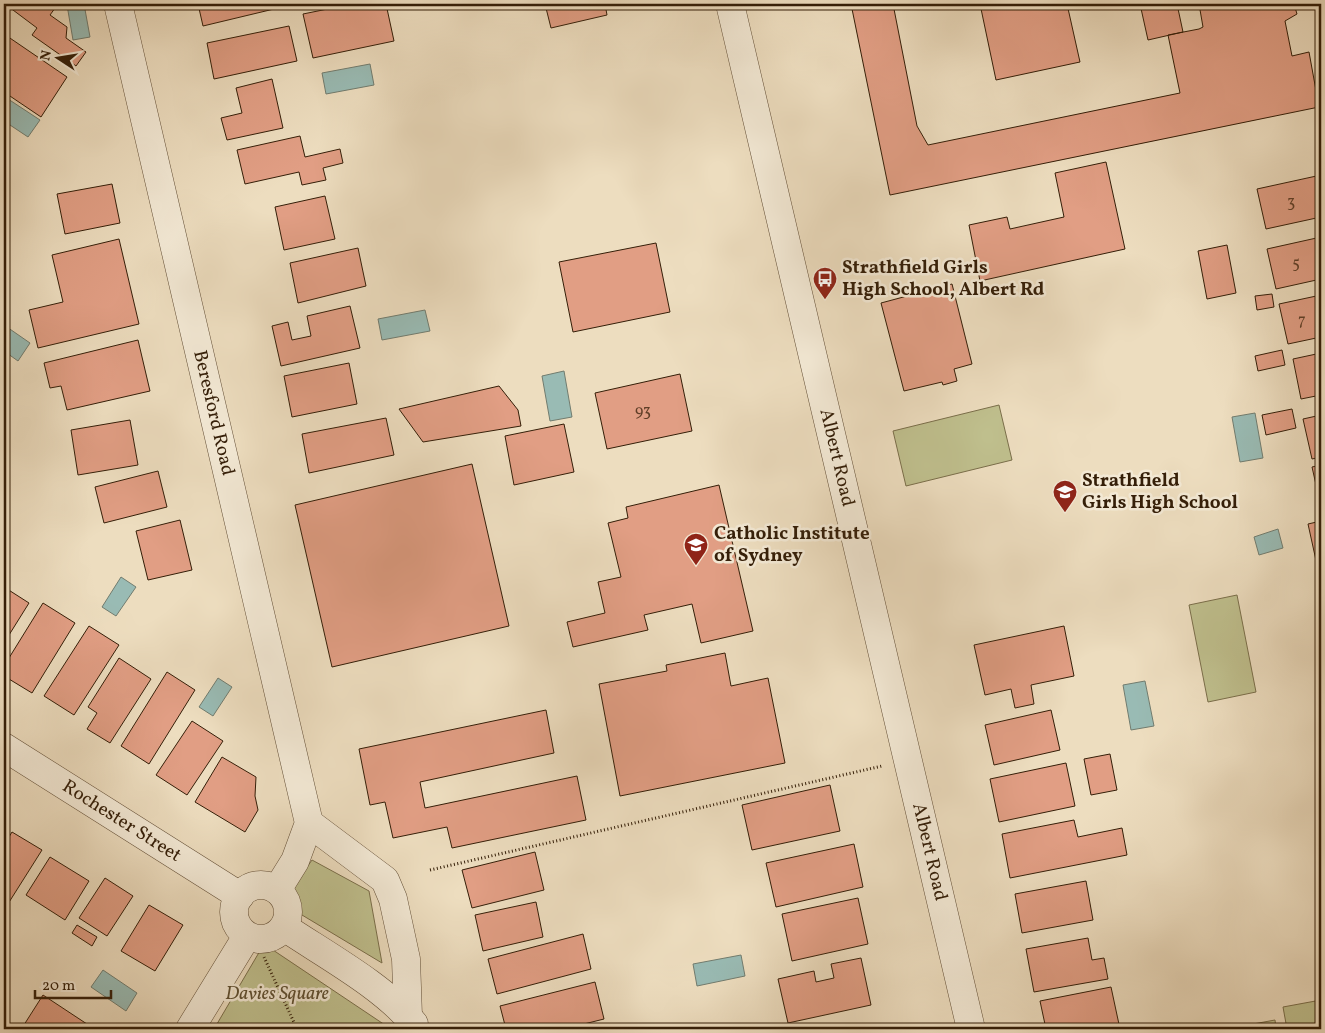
<svg xmlns="http://www.w3.org/2000/svg" width="1325" height="1033" viewBox="0 0 1325 1033" font-family="Vollkorn,serif">
<style>
.green{fill:#bfbf8d;stroke:#7a6e4a}
.water{fill:#99bbb4;stroke:#717c6f}
.building{fill:#e19e84;stroke:#341e08}
.lines{fill:none;stroke-linecap:round;stroke-linejoin:round}
.minor-casing{stroke:#624e36;stroke-width:29}
.path{stroke:#341e08;stroke-width:3;stroke-dasharray:1 2.5;stroke-linecap:butt}
.minor{stroke:#f3e9d5;stroke-width:28}
.labels{text-anchor:middle;dominant-baseline:central;stroke-width:5;stroke-linejoin:round;paint-order:stroke}
.number-label{font-size:16px;fill:#5f3e27}
.poi-label{font-size:19px;font-weight:bold;fill:#341e08;stroke:#f3e9d5;text-anchor:start}
.street-label{font-size:19px;fill:#341e08;stroke:#f3e9d5}
.park-label{font-size:19px;font-style:italic;fill:#5e4e30;stroke:#f3e9d5}
</style>
<rect width="100%" height="100%" fill="#edddbf"/>
<filter id="stains"><feTurbulence type="fractalNoise" baseFrequency=".004" numOctaves="4"/><feColorMatrix values="0 0 0 0 .2 0 0 0 0 .09 0 0 0 0 .02 0 0 0 .5 -.17"/></filter>
<radialGradient id="worn" r=".72"><stop offset=".6" stop-color="#630" stop-opacity="0"/><stop offset="1" stop-color="#630" stop-opacity=".3"/></radialGradient>
<!-- green -->
<path class="green" d="M 999,405 L 1012,460 L 906,486 L 893,431 Z
M 1237,595 L 1256,692 L 1208,702 L 1189,605 Z
M 312,860 L 369,891 L 382,963 L 282,903 Z
M 264,944 L 388,1027 L 390,1029 L 214,1029 Z
M 1321,1000 L 1321,1029 L 1287,1029 L 1283,1007 Z
M 1275,1020 L 1276,1029 L 1226,1029 Z"/>
<!-- water -->
<path class="water" d="M 75,4 L 84,4 L 90,37 L 73,40 L 67,5 Z
M 370,64 L 374,85 L 326,94 L 322,73 Z
M 5,97 L 40,120 L 28,137 L 4,121 L 4,99 Z
M 425,310 L 430,331 L 382,340 L 378,319 Z
M 4,325 L 30,343 L 18,361 L 4,351 Z
M 564,371 L 572,417 L 550,421 L 542,376 Z
M 1255,413 L 1263,458 L 1240,462 L 1232,417 Z
M 1278,529 L 1283,548 L 1259,555 L 1254,537 Z
M 121,577 L 136,587 L 116,616 L 102,607 Z
M 218,678 L 232,687 L 213,716 L 199,707 Z
M 1145,681 L 1154,726 L 1131,730 L 1123,685 Z
M 741,955 L 745,976 L 697,986 L 693,964 Z
M 103,970 L 137,993 L 126,1011 L 91,987 Z"/>
<!-- building -->
<path class="building" d="M 11,4 L 58,4 L 50,15 L 67,27 L 66,38 L 86,52 L 76,66 L 32,35 L 37,28 L 9,7 Z
M 198,4 L 273,4 L 274,9 L 203,26 Z
M 352,4 L 386,4 L 394,41 L 313,58 L 303,14 Z
M 545,4 L 605,4 L 607,15 L 551,28 Z
M 851,4 L 893,4 L 917,126 L 928,145 L 1180,93 L 1168,35 L 1199,29 L 1203,27 L 1199,4 L 1294,4 L 1297,14 L 1285,21 L 1292,56 L 1309,52 L 1319,107 L 890,195 Z
M 980,4 L 1067,4 L 1080,62 L 996,80 Z
M 1140,4 L 1177,4 L 1183,32 L 1148,40 Z
M 289,26 L 297,61 L 214,79 L 207,43 Z
M 4,34 L 67,77 L 41,117 L 4,92 Z
M 272,79 L 283,128 L 227,140 L 221,118 L 242,113 L 236,88 Z
M 300,136 L 305,157 L 340,149 L 343,163 L 323,168 L 326,180 L 302,185 L 299,172 L 245,184 L 237,150 Z
M 1106,162 L 1125,249 L 980,281 L 969,225 L 1007,217 L 1010,229 L 1064,217 L 1055,173 Z
M 1321,175 L 1321,217 L 1266,229 L 1257,189 Z
M 112,184 L 120,223 L 65,234 L 57,194 Z
M 325,196 L 335,239 L 284,250 L 275,207 Z
M 1321,237 L 1321,279 L 1276,289 L 1267,249 Z
M 119,239 L 139,324 L 38,348 L 29,310 L 63,302 L 52,255 Z
M 656,243 L 670,312 L 573,332 L 559,262 Z
M 1227,245 L 1236,293 L 1207,299 L 1198,251 Z
M 358,248 L 366,286 L 298,303 L 290,263 Z
M 952,284 L 972,364 L 954,369 L 957,381 L 943,385 L 942,382 L 904,391 L 881,303 Z
M 1272,294 L 1274,307 L 1257,310 L 1255,296 Z
M 1321,295 L 1321,337 L 1288,344 L 1279,304 Z
M 350,306 L 360,348 L 281,366 L 272,326 L 288,322 L 292,340 L 311,336 L 307,316 Z
M 138,340 L 150,391 L 67,410 L 61,386 L 50,388 L 44,363 Z
M 1282,350 L 1285,365 L 1258,371 L 1255,356 Z
M 1321,353 L 1321,395 L 1301,399 L 1293,359 Z
M 349,363 L 357,404 L 292,417 L 284,376 Z
M 680,374 L 692,431 L 607,449 L 595,393 Z
M 499,386 L 518,410 L 521,426 L 423,442 L 399,409 Z
M 1292,409 L 1296,428 L 1266,435 L 1262,415 Z
M 1321,415 L 1321,457 L 1312,459 L 1303,419 Z
M 386,418 L 394,455 L 309,473 L 302,434 Z
M 130,420 L 138,465 L 78,475 L 71,430 Z
M 564,424 L 574,472 L 514,485 L 505,436 Z
M 472,464 L 509,626 L 332,667 L 295,505 Z
M 1321,465 L 1321,507 L 1312,467 Z
M 158,471 L 167,507 L 104,523 L 95,487 Z
M 719,485 L 753,631 L 701,643 L 692,604 L 644,615 L 648,630 L 573,647 L 567,622 L 605,613 L 598,582 L 621,577 L 608,523 L 628,518 L 626,507 Z
M 180,520 L 192,570 L 148,580 L 136,531 Z
M 1321,521 L 1321,564 L 1317,565 L 1308,524 Z
M 4,587 L 29,603 L 4,643 Z
M 43,603 L 75,623 L 32,693 L 4,676 L 4,666 Z
M 89,626 L 119,645 L 74,715 L 44,696 Z
M 1064,626 L 1074,676 L 1031,685 L 1034,704 L 1015,708 L 1011,689 L 985,695 L 974,645 Z
M 725,653 L 731,686 L 768,678 L 785,763 L 620,796 L 599,684 L 667,671 L 666,665 Z
M 119,658 L 151,679 L 110,743 L 87,729 L 97,713 L 88,707 Z
M 167,672 L 195,690 L 149,764 L 121,746 Z
M 546,710 L 554,753 L 420,782 L 425,808 L 577,776 L 586,820 L 452,848 L 447,827 L 393,838 L 385,802 L 370,805 L 359,749 Z
M 1051,710 L 1060,750 L 994,765 L 985,725 Z
M 192,721 L 223,741 L 187,795 L 156,775 Z
M 1110,754 L 1117,790 L 1091,795 L 1084,759 Z
M 222,757 L 256,777 L 255,796 L 258,810 L 245,832 L 195,802 Z
M 1066,763 L 1075,806 L 999,822 L 990,779 Z
M 830,785 L 840,831 L 752,850 L 742,805 Z
M 1074,820 L 1078,837 L 1122,828 L 1127,855 L 1010,878 L 1002,834 Z
M 12,832 L 42,850 L 6,907 L 4,906 L 4,845 Z
M 854,844 L 863,887 L 776,907 L 766,863 Z
M 535,852 L 544,890 L 472,908 L 462,870 Z
M 50,857 L 89,881 L 65,920 L 26,895 Z
M 105,878 L 133,896 L 107,936 L 79,918 Z
M 1086,881 L 1093,920 L 1022,933 L 1015,894 Z
M 858,898 L 868,944 L 792,961 L 782,914 Z
M 536,902 L 543,937 L 483,951 L 475,915 Z
M 149,905 L 183,925 L 155,971 L 121,951 Z
M 77,925 L 97,937 L 92,946 L 72,933 Z
M 583,934 L 591,969 L 497,994 L 488,959 Z
M 1088,938 L 1092,960 L 1104,958 L 1108,979 L 1034,992 L 1026,949 Z
M 861,958 L 871,1005 L 788,1023 L 778,979 L 814,971 L 816,982 L 834,978 L 831,964 Z
M 595,982 L 604,1019 L 564,1029 L 506,1029 L 500,1006 Z
M 1111,987 L 1120,1029 L 1046,1029 L 1040,1001 Z
M 43,995 L 90,1026 L 88,1029 L 22,1028 Z
M 872,1025 L 873,1029 L 855,1029 Z"/>
<g class="lines">
<defs>
<g id="minor">
<path id="s1" d="M 118,4 L 309,823 L 295,861 L 277,890"/>
<path id="s2" d="M 730,4 L 971,1029"/>
<path id="s3" d="M 4,747 L 240,896"/>
<path d="M 309,823 L 385,880 L 393,899 L 406,959 L 408,1016"/>
<circle cx="261" cy="912" r="27"/>
<path d="M 284,927 C 324,954 385,987 414,1024"/>
<path d="M 190,1029 L 247,936"/>
</g>
</defs>
<!-- minor casing -->
<use href="#minor" class="minor-casing"/>
<!-- path -->
<path class="path" d="M 430,870 L 882,766
M 264,957 L 297,1029"/>
<!-- minor -->
<use href="#minor" class="minor"/>
</g>
<!-- icons -->
<defs>
<symbol id="bus-pin" viewBox="-11 -11 22 30"><path d="M0 17L-7.5 6A9.5 9.5 0 1 1 7.5 6Z" fill="#8f2418" stroke="#f3e9d5"/><path d="M-5-6H5V4H4V6H2V4H-2V6H-4V4H-5ZM-3.5-4V0h7V-4ZM-3.5 1.2v1.5H-2V1.2ZM2 1.2v1.5H3.5V1.2Z" fill="#fff"/></symbol>
<symbol id="school-pin" viewBox="-11 -11 22 30"><path d="M0 17L-7.5 6A9.5 9.5 0 1 1 7.5 6Z" fill="#8f2418" stroke="#f3e9d5"/><path d="M0-5L7-2L0 1L-7-2ZM-4 1L0 2.5L4 1V4Q0 6-4 4Z" fill="#fff"/></symbol>
<symbol id="university-pin" viewBox="-11 -11 22 30"><path d="M0 17L-7.5 6A9.5 9.5 0 1 1 7.5 6Z" fill="#8f2418" stroke="#f3e9d5"/><path d="M0-5L7-2L0 1L-7-2ZM-4 1L0 2.5L4 1V4Q0 6-4 4Z" fill="#fff"/></symbol>
</defs>
<g fill-rule="evenodd">
<use href="#bus-pin" x="811" y="265" width="28" height="38"/>
<use href="#school-pin" x="1051" y="478" width="28" height="38"/>
<use href="#university-pin" x="682" y="531" width="28" height="38"/>
</g>
<g class="labels">
<!-- number labels -->
<g class="number-label">
<text x="1291" y="203">3</text>
<text x="1296" y="264">5</text>
<text x="1302" y="321">7</text>
<text x="643" y="412">93</text>
</g>
<!-- poi labels -->
<g class="poi-label">
<text x="842" y="268">Strathfield Girls<tspan x="842" dy="22">High School, Albert Rd</tspan></text>
<text x="1082" y="481">Strathfield<tspan x="1082" dy="22">Girls High School</tspan></text>
<text x="714" y="534">Catholic Institute<tspan x="714" dy="22">of Sydney</tspan></text>
</g>
<!-- street labels -->
<g class="street-label">
<text stroke="none"><textPath href="#s1" startOffset="420">Beresford Road</textPath></text>
<text stroke="none"><textPath href="#s2" startOffset="466">Albert Road</textPath></text>
<text stroke="none"><textPath href="#s3" startOffset="139">Rochester Street</textPath></text>
<text stroke="none"><textPath href="#s2" startOffset="871">Albert Road</textPath></text>
</g>
<!-- park labels -->
<g class="park-label">
<text x="277" y="994">Davies Square</text>
</g>
</g>
<!-- margin -->
<rect width="1325" height="1033" fill="none" stroke="#edddbf" stroke-width="20"/>
<rect x="5" y="5" width="1315" height="1023" fill="none" stroke="#341e08" stroke-width="2.5"/>
<rect x="10" y="10" width="1305" height="1013" fill="none" stroke="#341e08"/>
<!-- north arrow -->
<g transform="translate(58 58) rotate(282)" stroke="#f3e9d5" stroke-width="4" paint-order="stroke">
<path d="M0-4L9 19L0 12L-9 19Z" fill="#341e08"/>
<text y="-8" font-size="14" font-weight="bold" text-anchor="middle" fill="#341e08">N</text>
</g>
<!-- scale -->
<path d="M35 990v8h76v-8" fill="none" stroke="#341e08" stroke-width="2.5"/>
<text x="42" y="990" font-size="15" fill="#341e08" stroke="#f3e9d5" stroke-width="4" paint-order="stroke">20 m</text>
<rect width="100%" height="100%" filter="url(#stains)"/>
<rect width="100%" height="100%" fill="url(#worn)"/>
</svg>
